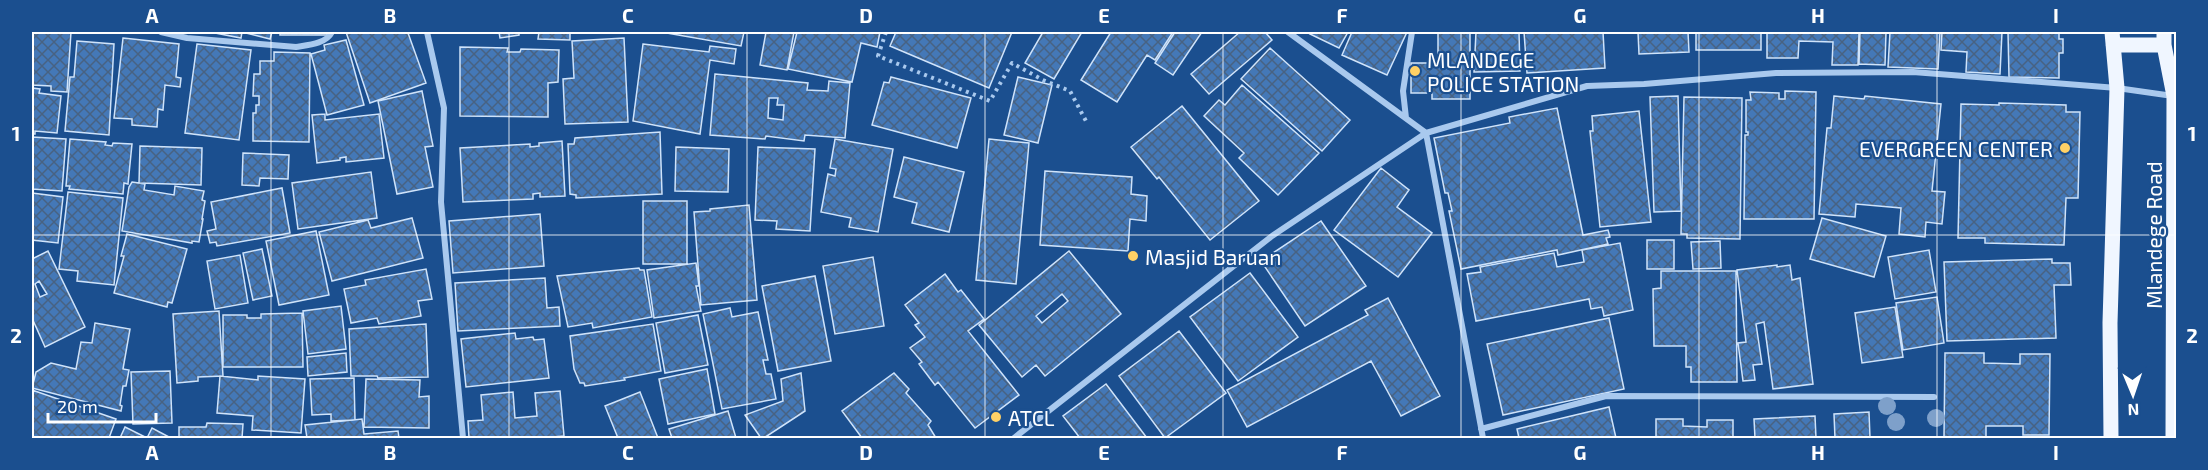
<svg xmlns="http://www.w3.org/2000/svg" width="2208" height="470" viewBox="0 0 2208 470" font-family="'Exo 2',sans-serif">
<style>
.building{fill:url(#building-cross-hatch);stroke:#cfe3fa;stroke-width:1.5;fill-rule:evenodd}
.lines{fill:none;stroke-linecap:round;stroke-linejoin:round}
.path{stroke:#a9c9ee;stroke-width:4;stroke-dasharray:3 4.5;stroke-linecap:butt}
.street{stroke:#a9c9ee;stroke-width:6}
.primary{stroke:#f0f6ff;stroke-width:15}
.tree{fill:#7ea0ca}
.grid{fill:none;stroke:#fff;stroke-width:1.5;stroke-opacity:0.55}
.poi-dot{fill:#ffd166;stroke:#1b4f8f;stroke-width:2}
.labels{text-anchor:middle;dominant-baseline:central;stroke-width:4.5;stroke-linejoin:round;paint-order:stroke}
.poi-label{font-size:21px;fill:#fff;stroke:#1b4f8f;text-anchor:start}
.street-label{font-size:21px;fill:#fff;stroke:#1b4f8f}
.neatline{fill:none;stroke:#fff;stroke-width:2}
.grid-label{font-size:20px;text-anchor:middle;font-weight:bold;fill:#fff}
</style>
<defs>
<pattern id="building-cross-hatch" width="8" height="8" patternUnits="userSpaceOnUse" patternTransform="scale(1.5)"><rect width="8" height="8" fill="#4478b7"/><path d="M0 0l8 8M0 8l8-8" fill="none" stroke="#486282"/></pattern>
</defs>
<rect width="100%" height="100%" fill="#1b4f8f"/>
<!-- building -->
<path class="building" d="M 32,32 L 71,32 L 67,92 L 51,91 L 51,86 L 32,85 Z
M 210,32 L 272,32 L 270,39 L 242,32 L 241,38 Z
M 280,32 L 327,32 L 327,35 L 280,35 Z
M 346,32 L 408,33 L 426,83 L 370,103 Z
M 499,32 L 519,32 L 519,35 L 500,38 Z
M 539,32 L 570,32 L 570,40 L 538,39 Z
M 661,32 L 744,32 L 741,46 Z
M 766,32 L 794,32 L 787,70 L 760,65 Z
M 797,32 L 880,32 L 877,47 L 861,43 L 852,82 L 788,69 Z
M 896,32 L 1012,32 L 989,88 L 890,46 Z
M 1043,32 L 1082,32 L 1054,79 L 1025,63 Z
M 1111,32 L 1173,32 L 1155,60 L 1147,55 L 1117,102 L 1081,80 Z
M 1175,32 L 1202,32 L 1173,75 L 1155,63 Z
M 1240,32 L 1265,32 L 1272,40 L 1209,94 L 1191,74 Z
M 1312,32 L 1348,32 L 1339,48 L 1310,34 Z
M 1352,32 L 1407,32 L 1387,75 L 1342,55 Z
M 1438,32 L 1470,32 L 1470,99 L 1432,99 L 1432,93 L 1411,93 L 1411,63 L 1438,63 Z
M 1476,32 L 1519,32 L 1520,71 L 1474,72 Z
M 1524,32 L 1603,32 L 1605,68 L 1527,73 Z
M 1638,32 L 1688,32 L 1689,52 L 1639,54 Z
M 1696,32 L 1761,32 L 1761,50 L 1696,50 Z
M 1767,32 L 1859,32 L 1858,65 L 1832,65 L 1833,42 L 1799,41 L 1798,58 L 1767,58 Z
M 1860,32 L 1886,32 L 1885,65 L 1859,64 Z
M 1890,32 L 1940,32 L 1938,69 L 1888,67 Z
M 1942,32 L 2002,32 L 2000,74 L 1966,72 L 1967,52 L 1941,50 Z
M 2008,32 L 2059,32 L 2059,39 L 2063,39 L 2063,53 L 2059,53 L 2059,78 L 2009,77 Z
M 123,38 L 179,44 L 176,77 L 181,78 L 180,87 L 165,85 L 163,110 L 158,109 L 157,127 L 132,125 L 132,119 L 114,118 Z
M 624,38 L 628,122 L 565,124 L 563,79 L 574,78 L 572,41 Z
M 346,40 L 364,105 L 327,115 L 311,54 L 325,50 L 324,45 Z
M 77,41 L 114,44 L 109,135 L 65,131 L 70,77 L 74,77 Z
M 197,44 L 251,50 L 239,140 L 185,133 Z
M 643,44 L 709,52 L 710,46 L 736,49 L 734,64 L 710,60 L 700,134 L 633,121 Z
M 460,47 L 508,48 L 507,52 L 520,52 L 521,49 L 559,50 L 558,82 L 548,83 L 548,117 L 460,116 Z
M 1270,48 L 1350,120 L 1322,151 L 1241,79 Z
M 274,52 L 310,53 L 309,142 L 253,141 L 253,113 L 256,113 L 256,105 L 259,105 L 259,96 L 253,96 L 254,74 L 260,74 L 260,61 L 274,61 Z
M 715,74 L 808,83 L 807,90 L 828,91 L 829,81 L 850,83 L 845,138 L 805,135 L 804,141 L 766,136 L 765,139 L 710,135 ZM 769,98 L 778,98 L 777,105 L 784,105 L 783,120 L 768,118 Z
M 891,77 L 971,98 L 957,148 L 872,125 L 884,82 L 889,83 Z
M 1018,77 L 1052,85 L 1038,143 L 1004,135 Z
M 1242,85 L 1319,153 L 1278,195 L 1239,158 L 1244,153 L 1204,116 L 1219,100 L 1225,105 Z
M 32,88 L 40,89 L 39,93 L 61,96 L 57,133 L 35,131 L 35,134 L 32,134 Z
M 422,91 L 433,146 L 425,147 L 433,187 L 397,194 L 378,101 Z
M 1785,91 L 1816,92 L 1814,219 L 1744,219 L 1745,135 L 1748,135 L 1748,132 L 1746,132 L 1746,100 L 1751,100 L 1750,92 L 1779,93 L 1779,99 L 1785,99 Z
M 1678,96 L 1681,211 L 1654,212 L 1650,97 Z
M 1834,96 L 1864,99 L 1865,96 L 1941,104 L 1932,191 L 1945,192 L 1942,224 L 1926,222 L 1925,237 L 1899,234 L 1901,208 L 1856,204 L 1855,217 L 1819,214 L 1827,128 L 1831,128 Z
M 1684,97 L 1742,98 L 1740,239 L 1687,238 L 1687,234 L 1681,234 Z
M 1999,103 L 2066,105 L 2066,112 L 2080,112 L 2078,198 L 2066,198 L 2064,245 L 1985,243 L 1985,238 L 1958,238 L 1961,104 L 1999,105 Z
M 1182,106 L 1259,201 L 1210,240 L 1159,177 L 1157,179 L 1131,147 Z
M 1557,108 L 1583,235 L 1608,230 L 1610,237 L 1606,238 L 1608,244 L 1558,255 L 1557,250 L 1461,269 L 1449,211 L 1452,211 L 1448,193 L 1445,193 L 1434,138 L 1510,123 L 1509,117 Z
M 1639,111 L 1651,222 L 1600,227 L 1590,131 L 1593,131 L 1592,116 Z
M 325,114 L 325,120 L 379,114 L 384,158 L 346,162 L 346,157 L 340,158 L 340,160 L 317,163 L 312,115 Z
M 660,132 L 662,194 L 576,198 L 576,195 L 570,194 L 568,144 L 574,144 L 575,138 Z
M 32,137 L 66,139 L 62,191 L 32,189 Z
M 70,139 L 106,142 L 105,145 L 112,146 L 113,143 L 132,144 L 128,184 L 124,183 L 123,194 L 69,189 L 70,186 L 66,186 Z
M 835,139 L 893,149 L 878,232 L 849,227 L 851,218 L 821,212 L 828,174 L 835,176 L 836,169 L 830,168 Z
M 989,139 L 1029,143 L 1016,284 L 976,280 Z
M 562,141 L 565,196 L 540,197 L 540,193 L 533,194 L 533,199 L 463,202 L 460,148 L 530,144 L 530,147 L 539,146 L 539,143 Z
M 140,146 L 202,148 L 201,185 L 139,183 Z
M 676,147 L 729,149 L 728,192 L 675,191 Z
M 758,147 L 815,149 L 810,231 L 776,229 L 777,221 L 755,220 Z
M 243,153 L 289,155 L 288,179 L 260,178 L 259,186 L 242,185 Z
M 904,157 L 964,172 L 949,232 L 912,223 L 917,203 L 894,197 Z
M 1381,168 L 1409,190 L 1397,207 L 1432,233 L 1398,277 L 1334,230 Z
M 1045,171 L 1132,177 L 1131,194 L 1147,196 L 1146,221 L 1130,219 L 1128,251 L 1040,245 Z
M 371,172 L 377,218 L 298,229 L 292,183 Z
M 132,182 L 145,184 L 144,190 L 174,195 L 175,186 L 204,191 L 202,200 L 205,201 L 202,219 L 203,219 L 199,242 L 192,241 L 192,243 L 122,231 L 129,187 Z
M 282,188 L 290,233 L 217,246 L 216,242 L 210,243 L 207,231 L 216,229 L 211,202 Z
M 68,192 L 123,198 L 114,285 L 77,281 L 78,271 L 59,269 Z
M 32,193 L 63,197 L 58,243 L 32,240 Z
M 643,201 L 687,201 L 687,264 L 643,264 Z
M 749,205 L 757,300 L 701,305 L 694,212 L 710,211 L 710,209 Z
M 540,214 L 544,266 L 453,273 L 449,221 Z
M 412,218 L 423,258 L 332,281 L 319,232 L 368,220 L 371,228 Z
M 1822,218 L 1886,236 L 1874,277 L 1810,259 Z
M 1321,221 L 1366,286 L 1305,326 L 1261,261 Z
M 316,231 L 329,295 L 279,305 L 266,241 Z
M 127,234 L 187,249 L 172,303 L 168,302 L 167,307 L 114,293 L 124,256 L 121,256 Z
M 1647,240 L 1674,240 L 1674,269 L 1647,269 Z
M 1720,241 L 1721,268 L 1693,269 L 1691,242 Z
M 1620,243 L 1633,310 L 1604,316 L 1602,307 L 1591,309 L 1589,299 L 1476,321 L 1467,274 L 1481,272 L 1480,267 L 1554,253 L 1557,267 L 1584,262 L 1582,250 Z
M 262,249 L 272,296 L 253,300 L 243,253 Z
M 1929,250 L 1936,292 L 1895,299 L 1888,257 Z
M 48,251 L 85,327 L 45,347 L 32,318 L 32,259 ZM 39,281 L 47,294 L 40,297 L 35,284 Z
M 1069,251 L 1121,314 L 1045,376 L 1036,365 L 1022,377 L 979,325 ZM 1062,294 L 1068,301 L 1042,323 L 1036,316 Z
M 240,255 L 248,303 L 215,309 L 207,261 Z
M 873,257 L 884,326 L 835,334 L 823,266 Z
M 2052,259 L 2052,263 L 2070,263 L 2071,285 L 2054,285 L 2056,338 L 1947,341 L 1944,262 Z
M 696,263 L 699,286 L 696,286 L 701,311 L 654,318 L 647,270 Z
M 1777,265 L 1777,267 L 1790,265 L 1792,280 L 1800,278 L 1813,384 L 1773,389 L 1764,322 L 1756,324 L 1762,364 L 1753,365 L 1755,380 L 1743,381 L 1738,343 L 1746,342 L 1737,270 Z
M 639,268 L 640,270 L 644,270 L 652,317 L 593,328 L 592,323 L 568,327 L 557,276 Z
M 426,269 L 432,299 L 418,301 L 421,316 L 379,324 L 377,318 L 351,323 L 344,289 L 366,285 L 365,280 Z
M 1661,271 L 1736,271 L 1737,382 L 1691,382 L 1691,367 L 1686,367 L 1686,346 L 1654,346 L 1653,289 L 1661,288 Z
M 1250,273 L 1298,337 L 1238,381 L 1190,317 Z
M 945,274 L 958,292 L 961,290 L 984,319 L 968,331 L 1019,395 L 975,428 L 938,382 L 935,385 L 919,364 L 922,362 L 910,348 L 925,337 L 915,325 L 919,323 L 905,305 Z
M 815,276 L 831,361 L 778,371 L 762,286 Z
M 545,278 L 547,308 L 559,307 L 560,326 L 458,331 L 455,283 Z
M 1937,297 L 1944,343 L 1903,350 L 1896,303 Z
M 1388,298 L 1440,396 L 1401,416 L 1371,361 L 1247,427 L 1227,390 L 1368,315 L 1365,310 Z
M 341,306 L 346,349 L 308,354 L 303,311 Z
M 1895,307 L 1903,357 L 1862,363 L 1855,313 Z
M 730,308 L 732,317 L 758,312 L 768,360 L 763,360 L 766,374 L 771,374 L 776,399 L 722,409 L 703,314 Z
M 219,311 L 223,376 L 198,377 L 198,381 L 177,383 L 173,314 Z
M 302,313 L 303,367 L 223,367 L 223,315 L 247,315 L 247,318 L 261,318 L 261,314 Z
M 698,315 L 708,365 L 665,373 L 656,323 Z
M 1609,318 L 1624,389 L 1503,415 L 1487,344 Z
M 95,323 L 130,329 L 123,369 L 129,370 L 126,386 L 123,386 L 120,405 L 122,406 L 121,411 L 32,388 L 36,372 L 51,363 L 76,369 L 81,342 L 92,343 Z
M 426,324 L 428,377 L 378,378 L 377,376 L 351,376 L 349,329 Z
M 653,324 L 661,371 L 624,378 L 625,380 L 585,386 L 584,383 L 580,383 L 574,369 L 570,336 Z
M 1179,331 L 1226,393 L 1165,438 L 1119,376 Z
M 515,333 L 516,339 L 533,337 L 534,340 L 544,339 L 549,378 L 466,387 L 461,339 Z
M 346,353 L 347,372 L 308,376 L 307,357 Z
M 1945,353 L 1984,353 L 1984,363 L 2020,364 L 2020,354 L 2050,354 L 2049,435 L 2023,435 L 2023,426 L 1986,426 L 1986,437 L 1944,437 Z
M 707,369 L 715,414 L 668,424 L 659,379 Z
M 170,371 L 172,423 L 133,424 L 131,372 Z
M 801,373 L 805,411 L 764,438 L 761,438 L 745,415 L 783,401 L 781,379 Z
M 894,373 L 909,389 L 906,393 L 931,421 L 928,425 L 936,438 L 862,438 L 842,411 Z
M 220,376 L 258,380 L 258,376 L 305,379 L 301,433 L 252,430 L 253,416 L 217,413 Z
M 354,378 L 355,420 L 331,421 L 331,414 L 312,415 L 310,379 Z
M 366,379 L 420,380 L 419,397 L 429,396 L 429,428 L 364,427 Z
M 1106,384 L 1147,438 L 1080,438 L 1063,416 Z
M 32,390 L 116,419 L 109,438 L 32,438 Z
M 560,391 L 564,436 L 540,438 L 469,438 L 468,421 L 483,420 L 481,395 L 513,392 L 515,418 L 537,416 L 535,393 Z
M 640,392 L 658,438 L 618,438 L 605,406 Z
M 1609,407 L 1616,438 L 1519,438 L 1517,429 Z
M 728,411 L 736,438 L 672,438 L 669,429 Z
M 1869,412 L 1870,438 L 1835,438 L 1834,414 Z
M 1815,416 L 1816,438 L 1755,438 L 1754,419 Z
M 362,419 L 364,434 L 398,431 L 399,438 L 307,438 L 305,425 Z
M 1656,419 L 1683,419 L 1683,426 L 1707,427 L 1707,420 L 1733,420 L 1733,438 L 1656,438 Z
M 207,423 L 243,424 L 242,438 L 179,438 L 179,427 L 206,427 Z
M 125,427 L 147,438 L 152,428 L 169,437 L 169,438 L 120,438 Z"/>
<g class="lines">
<!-- path -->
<path class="path" d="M 886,32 L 878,56 L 990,101 L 1012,63 L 1043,80 L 1070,91 L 1087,123"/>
<!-- street -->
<path class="street" d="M 161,32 L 187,38 L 296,47 C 308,45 326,44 332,32
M 427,32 L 444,108 L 441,202 L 463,438
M 1288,32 L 1426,133 L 1483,438
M 1406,118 L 1403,91 L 1412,32
M 1481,429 L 1606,396 L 1934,397
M 1014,438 L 1272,236 L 1426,133 L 1587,86 L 1644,84 L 1776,73 L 1913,72 L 2117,88 L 2173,96"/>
<!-- primary -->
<path class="primary" d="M 2164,32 L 2164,45 L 2174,96 L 2173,438
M 2113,45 L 2164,45
M 2111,438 L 2110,323 L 2117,88 L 2112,32"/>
</g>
<!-- trees -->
<g class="tree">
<circle cx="1887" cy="406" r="9"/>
<circle cx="1936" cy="418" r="9"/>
<circle cx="1896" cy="422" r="9"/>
</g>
<!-- grid -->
<path class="grid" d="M 271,32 L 271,438M 509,32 L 509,438M 747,32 L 747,438M 985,32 L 985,438M 1223,32 L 1223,438M 1461,32 L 1461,438M 1699,32 L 1699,438M 1937,32 L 1937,438M 32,235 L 2176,235"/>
<!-- markers -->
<g class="poi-dot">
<circle cx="1415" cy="71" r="6"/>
<circle cx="2065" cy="148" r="6"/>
<circle cx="1133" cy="256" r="6"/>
<circle cx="996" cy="417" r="6"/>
</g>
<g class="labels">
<!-- poi labels -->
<g class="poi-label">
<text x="1427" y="59">MLANDEGE<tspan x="1427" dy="24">POLICE STATION</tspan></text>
<text x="2053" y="148" text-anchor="end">EVERGREEN CENTER</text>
<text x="1145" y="256">Masjid Baruan</text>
<text x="1008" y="417">ATCL</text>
</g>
<!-- street labels -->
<g class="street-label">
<text transform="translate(2153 235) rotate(-90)">Mlandege Road</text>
</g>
</g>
<!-- border -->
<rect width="2208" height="470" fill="none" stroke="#1b4f8f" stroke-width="66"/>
<!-- north arrow -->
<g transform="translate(2133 395) rotate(178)" stroke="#1b4f8f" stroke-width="4.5" paint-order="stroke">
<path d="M0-4.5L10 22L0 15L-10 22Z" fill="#ffffff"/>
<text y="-9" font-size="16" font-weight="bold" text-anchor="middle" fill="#ffffff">N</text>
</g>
<!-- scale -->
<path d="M48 413v9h108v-9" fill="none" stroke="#ffffff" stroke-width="3"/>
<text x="57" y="413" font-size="18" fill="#ffffff" stroke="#1b4f8f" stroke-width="4.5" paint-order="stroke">20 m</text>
<rect x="33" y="33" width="2142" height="404" class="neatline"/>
<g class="grid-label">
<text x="152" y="23">A</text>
<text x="390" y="23">B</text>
<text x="628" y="23">C</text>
<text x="866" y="23">D</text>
<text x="1104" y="23">E</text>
<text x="1342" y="23">F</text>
<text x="1580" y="23">G</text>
<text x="1818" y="23">H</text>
<text x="2056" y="23">I</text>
<text x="16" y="141">1</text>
<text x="2192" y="141">1</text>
<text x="16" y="343">2</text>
<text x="2192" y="343">2</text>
<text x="152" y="460">A</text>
<text x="390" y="460">B</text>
<text x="628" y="460">C</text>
<text x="866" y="460">D</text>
<text x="1104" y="460">E</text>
<text x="1342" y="460">F</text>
<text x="1580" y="460">G</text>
<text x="1818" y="460">H</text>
<text x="2056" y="460">I</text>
</g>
</svg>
